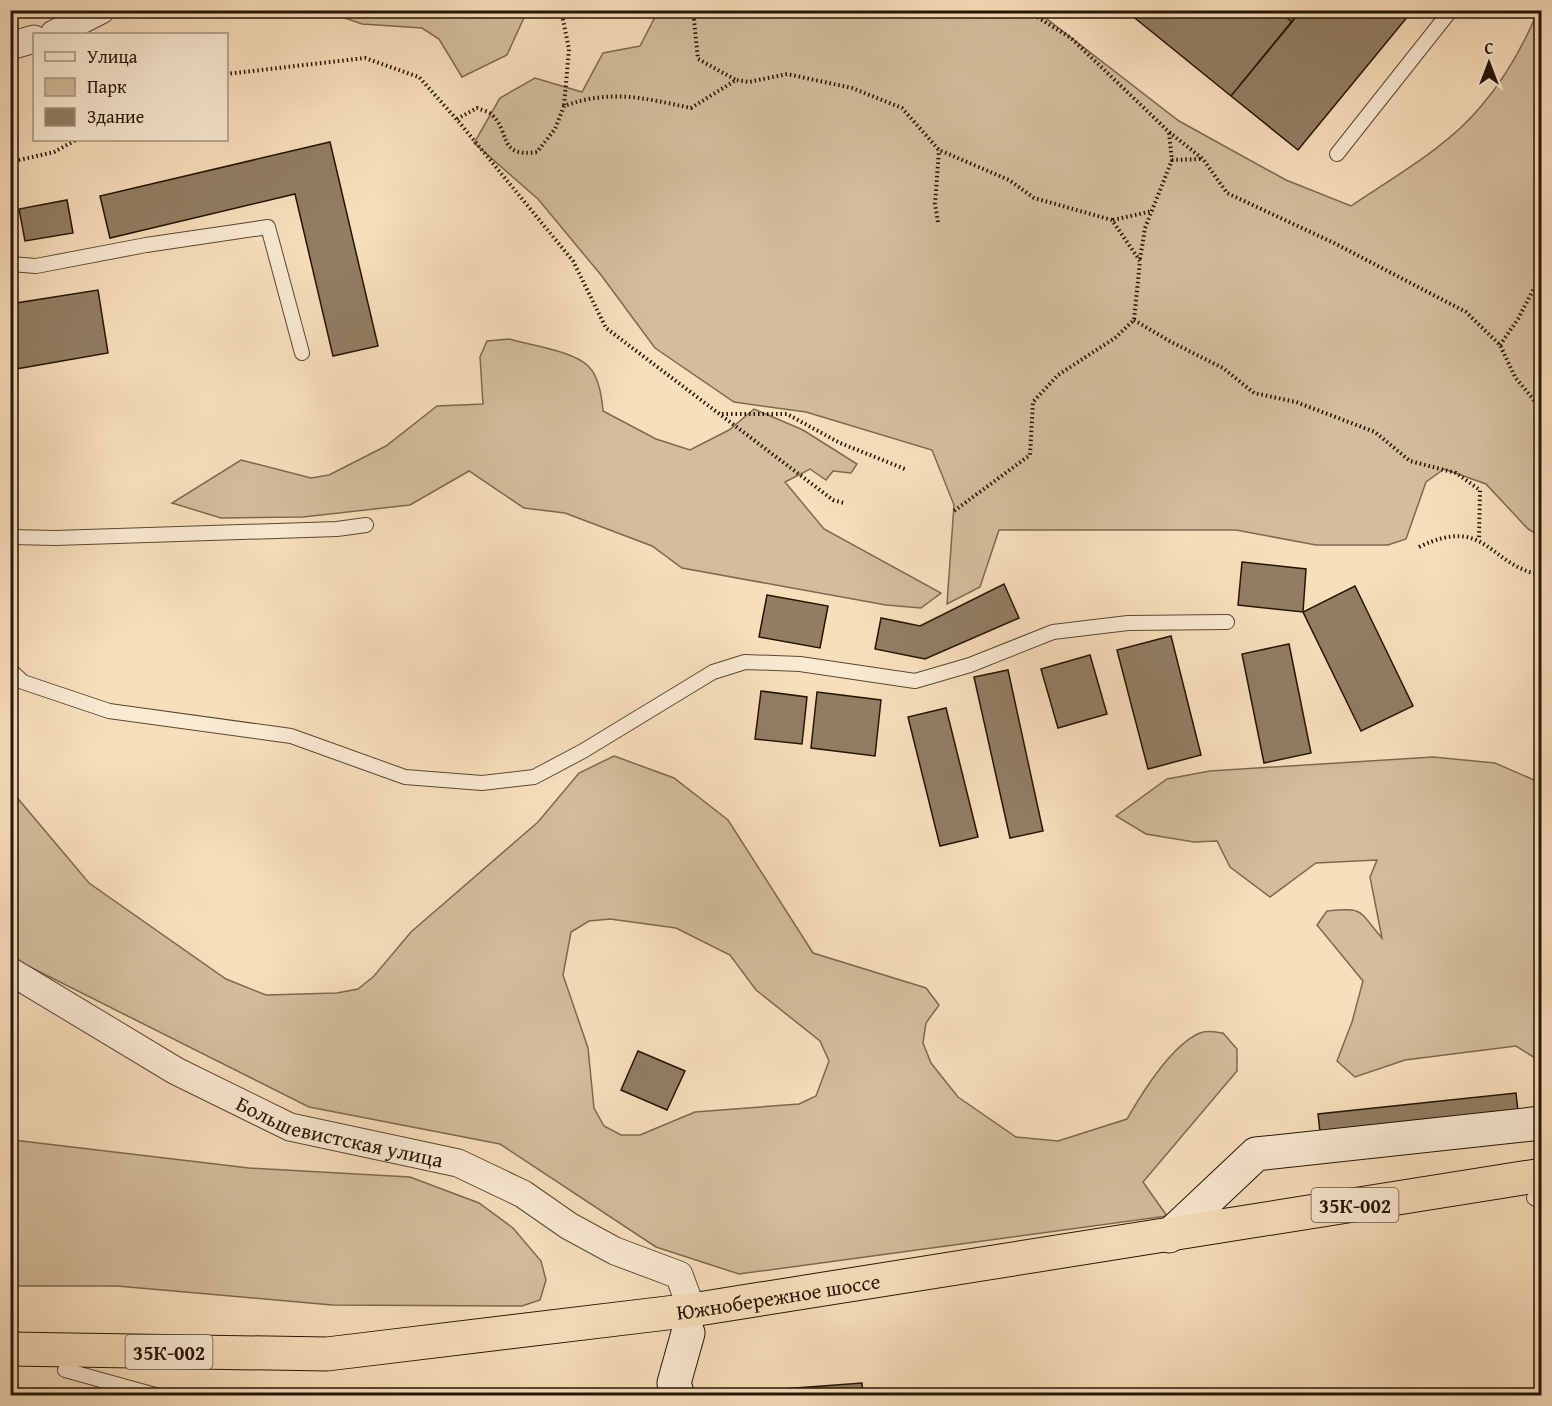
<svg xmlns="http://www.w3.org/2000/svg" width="1552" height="1406" viewBox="0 0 1552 1406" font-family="'Gentium Book Plus',serif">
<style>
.green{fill:#d4bd9c;stroke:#7c694f;stroke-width:1.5;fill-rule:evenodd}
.building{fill:#927e63;stroke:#241502;stroke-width:1.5}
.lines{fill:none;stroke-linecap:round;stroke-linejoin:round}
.lane-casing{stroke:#594830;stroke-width:16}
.street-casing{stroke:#594830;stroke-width:29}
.secondary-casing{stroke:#241502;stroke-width:35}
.highway-casing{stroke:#241502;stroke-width:35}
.path{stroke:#241502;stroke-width:4;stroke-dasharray:1.5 3;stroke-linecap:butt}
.lane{stroke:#faead3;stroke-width:14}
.street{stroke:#faead3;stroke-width:27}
.secondary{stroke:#faead3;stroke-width:33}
.highway{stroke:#f8dfbc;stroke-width:33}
.labels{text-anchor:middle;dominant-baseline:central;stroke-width:5;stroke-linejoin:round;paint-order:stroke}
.shield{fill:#faead3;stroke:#645541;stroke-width:1.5}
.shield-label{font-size:20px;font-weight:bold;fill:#241502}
.street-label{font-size:21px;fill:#241502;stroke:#faead3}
</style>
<rect width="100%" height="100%" fill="#f8dfbc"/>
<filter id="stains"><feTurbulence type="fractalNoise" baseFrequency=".00333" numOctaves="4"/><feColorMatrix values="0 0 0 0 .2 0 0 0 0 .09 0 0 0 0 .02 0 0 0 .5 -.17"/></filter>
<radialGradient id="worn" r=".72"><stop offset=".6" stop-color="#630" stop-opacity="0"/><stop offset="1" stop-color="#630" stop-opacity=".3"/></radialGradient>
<!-- green -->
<path class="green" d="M 325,11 L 527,11 L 507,55 L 462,77 L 439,39 L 422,28 L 362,24 Z
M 661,11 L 1028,11 L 1043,16 L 1179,121 L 1286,180 L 1351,206 C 1395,176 1448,147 1482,105 C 1506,77 1524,44 1538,11 L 1541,11 L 1541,537 L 1528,529 L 1486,484 L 1444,469 L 1426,482 L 1406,539 L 1388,545 L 1316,545 L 1236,530 L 999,530 L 980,587 L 947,604 L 954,505 L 932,450 L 806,412 L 734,402 L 655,348 L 601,275 L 538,199 L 474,143 L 500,98 L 535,78 L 582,92 L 603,53 L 640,46 L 654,19 Z
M 509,339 C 529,345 575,351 589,367 C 599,377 602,399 603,411 L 656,439 L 690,450 L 729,430 L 754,409 L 803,430 L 857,464 L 851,473 L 833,471 L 826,480 L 810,469 L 785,482 L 824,529 L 941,593 L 921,608 L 886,605 L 682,568 L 652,546 L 565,513 L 524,508 L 469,471 L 410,505 L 303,517 L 221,518 L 172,503 L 241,460 L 311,478 L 329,475 L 386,446 L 437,406 L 483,404 L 480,357 L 487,341 Z
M 614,756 L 674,778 L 728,820 L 813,953 L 926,988 L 939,1005 L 926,1023 L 923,1043 L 931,1063 L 958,1097 L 1016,1137 L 1058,1141 L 1127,1119 C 1142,1093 1171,1045 1200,1033 C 1206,1030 1216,1032 1223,1033 L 1237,1049 L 1237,1071 L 1143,1182 L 1167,1216 L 739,1274 L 656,1247 L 500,1144 L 309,1107 L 20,962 L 11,950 L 10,799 L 14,794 L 89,883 L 226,979 L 266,995 L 337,993 L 358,989 L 374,976 L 411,932 L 538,822 L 579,773 ZM 610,919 L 676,928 L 730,955 L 756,990 L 820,1041 L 829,1061 L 816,1096 L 799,1104 L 695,1112 L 640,1135 L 621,1135 L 604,1126 L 594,1108 L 588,1048 L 563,975 L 571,932 L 589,921 Z
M 1433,757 L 1495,763 L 1541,783 L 1541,1062 L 1516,1046 L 1405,1060 L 1355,1077 L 1337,1061 L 1352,1022 L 1363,981 L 1317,925 L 1327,911 C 1366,907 1358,911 1382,938 L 1370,877 L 1377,860 L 1316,863 L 1270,897 L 1230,867 L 1217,841 L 1194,842 L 1146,834 L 1116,816 L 1167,779 L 1210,771 Z
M 13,1140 L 249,1168 L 410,1177 L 479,1203 L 513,1228 L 541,1261 L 546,1280 L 540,1300 L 522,1306 L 332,1305 L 117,1286 L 11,1286 L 10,1144 Z"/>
<!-- building -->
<path class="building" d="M 1125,10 L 1277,10 L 1292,22 L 1231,96 Z
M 1277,10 L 1301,10 L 1292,22 Z
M 1301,10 L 1413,10 L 1298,150 L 1231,96 Z
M 330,142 L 378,346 L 333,356 L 295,194 L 110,238 L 100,196 Z
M 67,200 L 73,233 L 25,241 L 19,209 Z
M 98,290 L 108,353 L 10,370 L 10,304 Z
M 1242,562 L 1306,569 L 1303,612 L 1238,605 Z
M 1004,584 L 1019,618 L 925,659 L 875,649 L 881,618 L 920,626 Z
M 1355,586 L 1413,706 L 1361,731 L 1303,612 Z
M 767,595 L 828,606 L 820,648 L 759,637 Z
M 1171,636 L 1201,755 L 1148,769 L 1117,650 Z
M 1289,644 L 1311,753 L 1264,763 L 1242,654 Z
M 1090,655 L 1107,714 L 1058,728 L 1041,669 Z
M 1008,670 L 1043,831 L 1010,838 L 974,677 Z
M 761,691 L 807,697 L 802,744 L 755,739 Z
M 817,692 L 881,700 L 875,756 L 811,748 Z
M 946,708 L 978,837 L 940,846 L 908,717 Z
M 638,1051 L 685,1071 L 667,1110 L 621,1090 Z
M 1516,1093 L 1519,1120 L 1321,1141 L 1318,1114 Z
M 862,1383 L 863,1396 L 770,1396 L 769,1390 Z"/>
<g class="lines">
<defs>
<path id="lane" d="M 1337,154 L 1451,10
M 10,264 L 36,266 L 146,245 L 268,227 L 302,353
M 10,537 L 55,538 L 337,529 L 366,525
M 10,670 L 23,682 L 109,711 L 291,736 L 405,777 L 482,783 L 534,777 L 583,751 L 713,672 L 745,662 L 800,664 L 915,681 L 970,665 L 1053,632 L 1128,623 L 1227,622
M 1534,1198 L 1542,1202
M 65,1370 L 159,1396"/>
<g id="street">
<path d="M 54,34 L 101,10"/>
<path d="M 10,46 L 34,39"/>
<path id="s1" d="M 10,971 L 176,1071 L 290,1127 L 458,1163 L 523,1194 L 569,1226 L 615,1251 L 679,1275 L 692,1310"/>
</g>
<path id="secondary" d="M 1169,1236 L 1256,1154 L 1542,1123
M 678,1396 L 674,1383 L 688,1333"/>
<g id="highway">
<path id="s2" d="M 10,1349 L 327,1354 L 692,1310 L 1542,1175"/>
</g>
</defs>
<!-- lane casing -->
<use href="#lane" class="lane-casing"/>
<!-- street casing -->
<use href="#street" class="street-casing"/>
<!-- secondary casing -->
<use href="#secondary" class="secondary-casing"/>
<!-- highway casing -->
<use href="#highway" class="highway-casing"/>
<!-- path -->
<path class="path" d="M 561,10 L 569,49 L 564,106
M 693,10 L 698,59 L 736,80
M 1026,10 L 1071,38 L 1169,132 L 1203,159 L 1227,193 L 1334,243 L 1466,312 L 1500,345 L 1515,377 L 1542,410
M 226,74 L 365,58 L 419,77 L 459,122 L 573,261 L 606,328 L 833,500 L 844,503
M 457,119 L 477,108 C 481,110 488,111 491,114 C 511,131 497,158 537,152 L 555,129 L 564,106 C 611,89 644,98 691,108 L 736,80 L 749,82 L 787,74 L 852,88 L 902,108 L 939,150 L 1009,180 L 1034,198 L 1112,220 L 1140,261 L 1134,320 L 1115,338 L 1058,375 L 1033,402 L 1030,455 L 954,511
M 1169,133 L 1172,160 L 1202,159
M 10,162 L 54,152 L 76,140
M 1113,220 L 1152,211
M 938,222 L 935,204 L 939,150
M 1140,259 L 1145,228 L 1172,160
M 1134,320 L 1171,342 L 1223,368 L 1254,393 L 1296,402 L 1375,432 L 1410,461 L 1456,473 L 1480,490 L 1479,539
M 1500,345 L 1518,319 L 1542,273
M 722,414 L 787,414 L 840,443 L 905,469
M 1419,547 C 1487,514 1488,566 1542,575"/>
<!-- lane -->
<use href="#lane" class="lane"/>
<!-- street -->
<use href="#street" class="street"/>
<!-- secondary -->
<use href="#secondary" class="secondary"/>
<!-- highway -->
<use href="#highway" class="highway"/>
</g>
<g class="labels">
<!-- shield labels -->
<g class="shield">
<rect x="1311.5" y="1188" width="87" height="34" rx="4.5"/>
<rect x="125.5" y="1335" width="87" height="34" rx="4.5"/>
</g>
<g class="shield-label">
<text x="1355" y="1205">35К-002</text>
<text x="169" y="1352">35К-002</text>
</g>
<!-- street labels -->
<g class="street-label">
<text stroke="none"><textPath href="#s1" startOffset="370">Большевистская улица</textPath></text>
<text stroke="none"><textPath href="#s2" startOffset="772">Южнобережное шоссе</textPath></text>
</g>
</g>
<!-- margin -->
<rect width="1552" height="1406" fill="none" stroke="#f8dfbc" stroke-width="36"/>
<rect x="12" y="12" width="1528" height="1382" fill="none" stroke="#241502" stroke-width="3"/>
<rect x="18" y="18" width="1516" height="1370" fill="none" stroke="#241502" stroke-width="1.5"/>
<!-- legend -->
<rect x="33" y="33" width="195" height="108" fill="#faead3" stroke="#a4957f" stroke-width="1.5"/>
<rect x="45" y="52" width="30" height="9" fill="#faead3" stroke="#a4957f" stroke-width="1.5"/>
<text x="87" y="63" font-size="18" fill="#241502">Улица</text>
<rect x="45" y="78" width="30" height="18" fill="#d4bd9c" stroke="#a4957f" stroke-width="1.5"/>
<text x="87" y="93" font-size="18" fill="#241502">Парк</text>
<rect x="45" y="108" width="30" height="18" fill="#927e63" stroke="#a4957f" stroke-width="1.5"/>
<text x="87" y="123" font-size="18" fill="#241502">Здание</text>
<!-- north arrow -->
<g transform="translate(1489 63)" stroke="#faead3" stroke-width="4.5" paint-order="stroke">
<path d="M0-4.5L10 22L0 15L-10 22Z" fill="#241502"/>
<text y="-9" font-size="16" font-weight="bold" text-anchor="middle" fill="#241502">С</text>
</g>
<rect width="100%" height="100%" filter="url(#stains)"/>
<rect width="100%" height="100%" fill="url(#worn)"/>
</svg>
